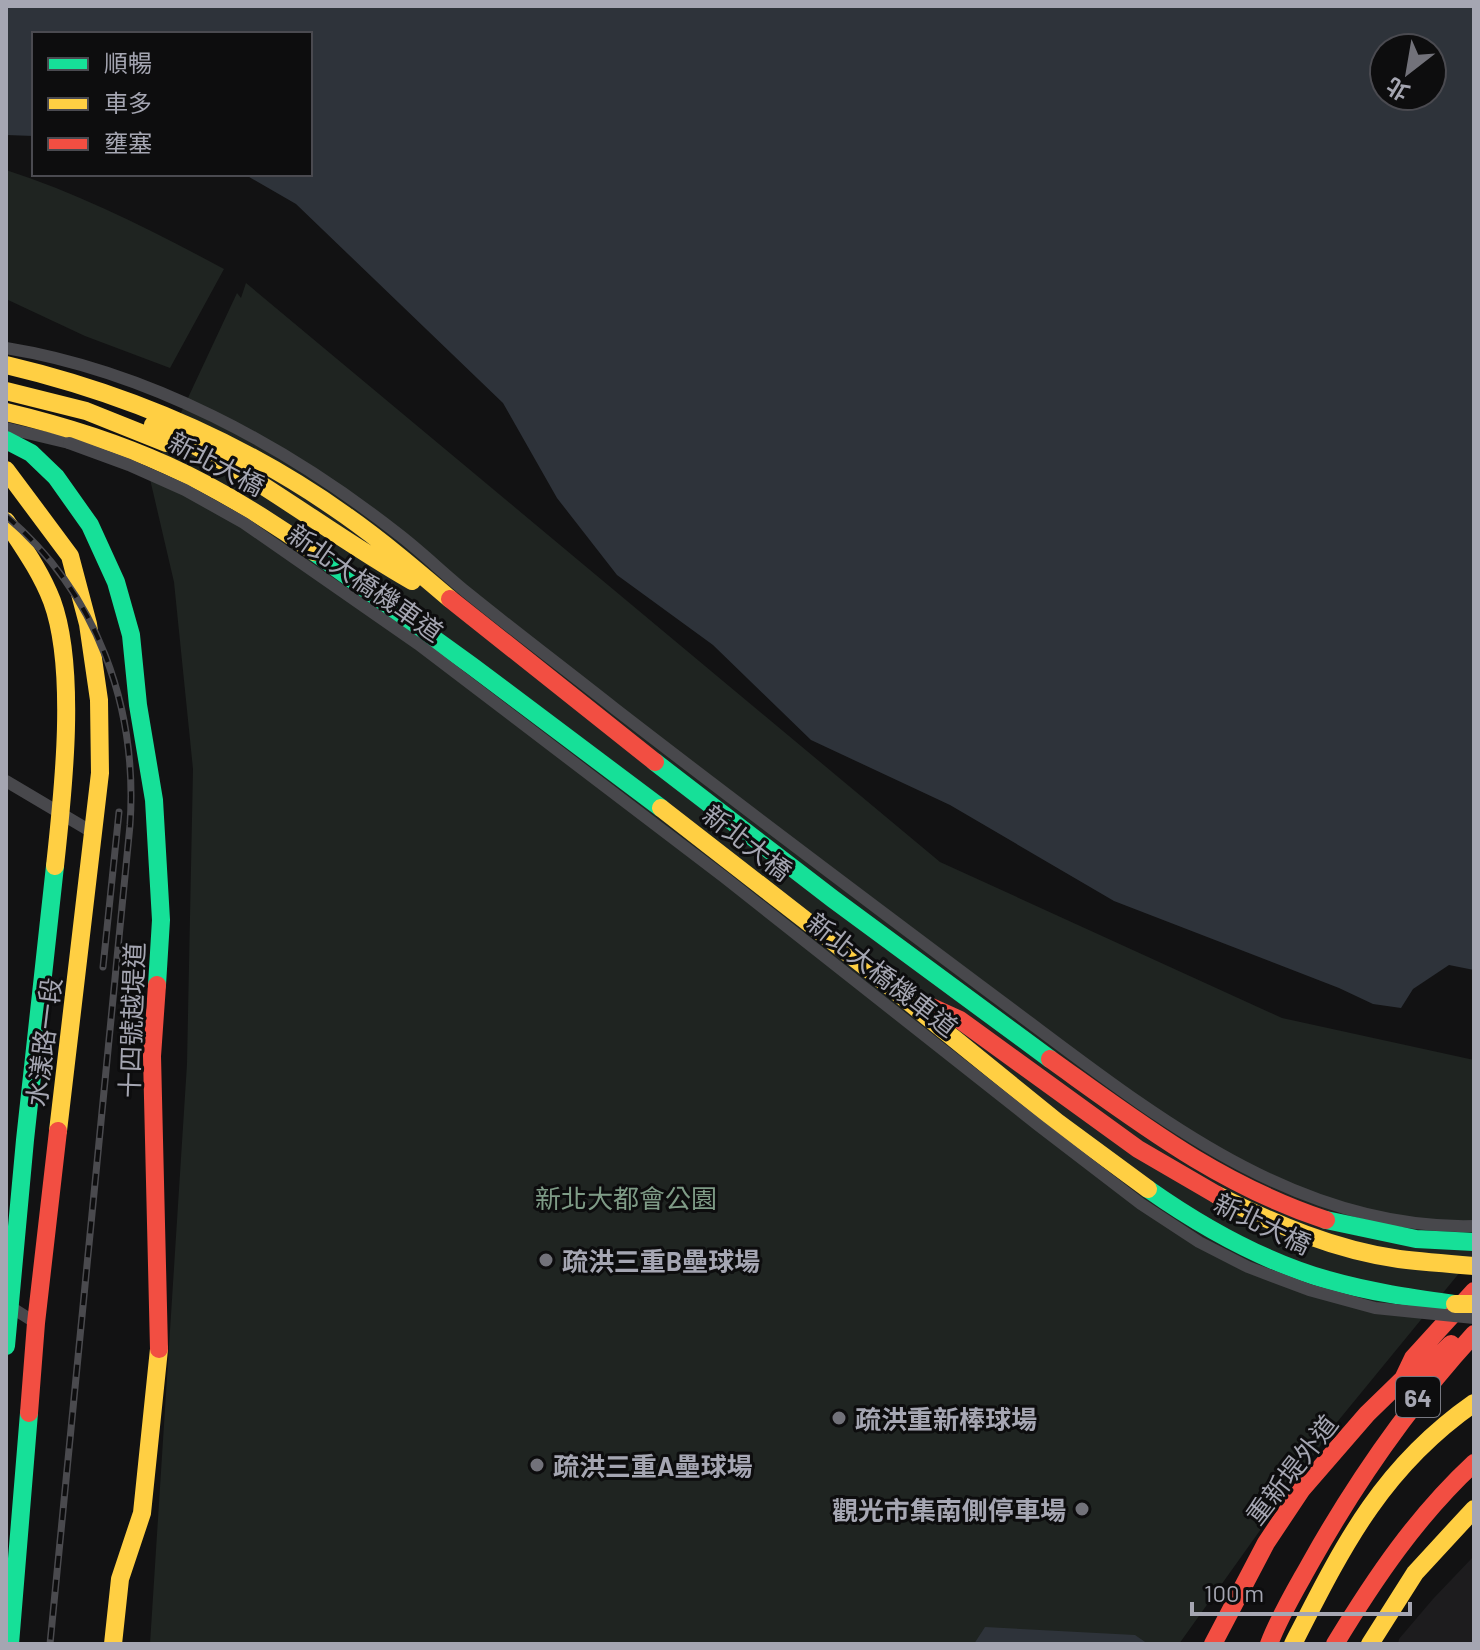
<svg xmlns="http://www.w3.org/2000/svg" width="1480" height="1650" viewBox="0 0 1480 1650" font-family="Barlow,'Noto Sans TC',sans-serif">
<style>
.built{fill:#1d1c1e}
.green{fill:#1f2421}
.water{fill:#2e333a;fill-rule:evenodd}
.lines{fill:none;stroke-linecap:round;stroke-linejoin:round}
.street{stroke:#48484c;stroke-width:12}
.fast{stroke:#16e098;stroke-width:18}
.slow{stroke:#ffcf43;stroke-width:18}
.jam{stroke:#f24e42;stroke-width:18}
.rail-casing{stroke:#4a4a4e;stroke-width:7}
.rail{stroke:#0d0d0e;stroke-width:4;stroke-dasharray:12;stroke-linecap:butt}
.street-bridge{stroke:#48484c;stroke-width:12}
.slow-bridge{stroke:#ffcf43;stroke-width:18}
.poi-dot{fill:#72727a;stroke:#0d0d0e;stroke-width:3}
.labels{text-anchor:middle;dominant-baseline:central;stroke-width:6;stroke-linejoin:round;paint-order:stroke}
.shield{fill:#0d0d0e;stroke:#777881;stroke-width:2}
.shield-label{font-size:24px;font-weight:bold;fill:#a5a6b2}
.street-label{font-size:26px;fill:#a5a6b2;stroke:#0d0d0e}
.park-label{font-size:26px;fill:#7e9b86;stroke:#0d0d0e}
.poi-label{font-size:26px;font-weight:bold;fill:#a5a6b2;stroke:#0d0d0e;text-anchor:start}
</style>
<rect width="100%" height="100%" fill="#121213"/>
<!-- built -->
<path class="built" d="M 1474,1556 L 1474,1644 L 1398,1644 L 1399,1639 L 1433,1599 Z"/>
<!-- green -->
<path class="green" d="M 6,170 C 81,194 155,232 224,269 L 170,368 L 85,336 L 6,299 Z
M 246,283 L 940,862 L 1282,1018 L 1474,1060 L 1474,1255 L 1338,1421 L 1179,1644 L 150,1644 L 187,1064 L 193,769 L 174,582 L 150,479 L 237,293 L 241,298 Z"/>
<!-- water -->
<path class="water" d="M 6,6 L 1474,6 L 1474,970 L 1449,965 L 1413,989 L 1401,1008 L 1373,1004 L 1339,988 L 1114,901 L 950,805 L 811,740 L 713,645 L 617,575 L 557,498 L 503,403 L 296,204 L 244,174 L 310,174 L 310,34 L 34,34 L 34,136 L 6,135 ZM 1384,48 L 1432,48 L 1432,96 L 1384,96 Z
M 985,1627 L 1135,1635 L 1148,1644 L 974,1644 Z"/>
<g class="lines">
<!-- street -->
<path class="street" d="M 6,348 C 148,371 285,445 397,533 C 422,552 445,575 470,595 C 517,633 566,670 614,708 C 747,811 882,912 1017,1013 C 1151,1113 1296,1231 1474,1226
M 6,428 L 69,443
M 6,781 L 92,832
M 6,1304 L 36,1323"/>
<!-- fast -->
<path class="fast" d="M 6,440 L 31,453 L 56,477 L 90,525 L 116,582 L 131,635 L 138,705 L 154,800 L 161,920 L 157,985
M 314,552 L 472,666 L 661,808
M 655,762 L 833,899 L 1050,1059
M 1148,1189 C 1202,1227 1265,1262 1328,1280 C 1370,1292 1413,1298 1455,1304
M 1326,1220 L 1416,1239 L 1474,1242
M 6,1346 L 25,1140 L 55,866
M 10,1644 L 29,1413"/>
<!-- slow -->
<path class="slow" d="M 6,365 C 129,394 242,442 345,515 C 382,541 416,570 450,599
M 6,391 L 86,411 L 166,443
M 6,412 C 128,441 212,479 314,552
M 153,425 C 246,466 324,531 412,581
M 6,470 L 70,556 L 88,624 L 99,700 L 100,773 L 58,1131
M 6,521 C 23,547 41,572 52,601 C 77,669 63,793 55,866
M 661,808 L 872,972 L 1057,1122 L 1148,1189
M 1217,1195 C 1274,1224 1335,1250 1399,1259 C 1424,1262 1449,1264 1474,1266
M 113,1644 L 120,1579 L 142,1513 L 159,1349
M 1293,1644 C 1343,1546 1381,1468 1474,1403
M 1370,1644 L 1415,1573 L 1474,1509"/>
<!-- jam -->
<path class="jam" d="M 450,599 L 655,762
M 157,985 L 152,1056 L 159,1349
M 929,1006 L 960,1020 L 1138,1149 L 1217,1195
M 1050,1059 C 1141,1124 1218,1184 1326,1220
M 1403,1379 L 1424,1370 L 1451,1344
M 29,1413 L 36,1323 L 58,1131
M 1213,1644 L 1266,1543 L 1302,1489 L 1367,1414 L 1403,1379 L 1413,1358 L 1474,1291
M 1269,1644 C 1280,1615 1296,1589 1311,1562 C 1357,1480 1410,1404 1474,1334
M 1335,1644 C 1375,1578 1417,1516 1474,1463"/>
<defs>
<path id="rail" d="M 6,516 C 97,593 138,707 130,825 L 50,1644
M 103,967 L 119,812"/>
</defs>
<!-- rail casing -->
<use href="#rail" class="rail-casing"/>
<!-- rail -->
<use href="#rail" class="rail"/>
<!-- street-bridge -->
<path class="street-bridge" d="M 69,443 L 129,465 L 185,490 L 244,523 L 418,644 L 724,877 L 1038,1125 L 1141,1204 L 1199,1242 L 1248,1267 L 1309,1290 L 1375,1308 L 1474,1318"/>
<!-- slow-bridge -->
<path class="slow-bridge" d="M 1455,1304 L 1474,1304"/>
</g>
<!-- markers -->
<g class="poi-dot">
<circle cx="546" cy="1260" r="8"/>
<circle cx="839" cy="1418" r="8"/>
<circle cx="537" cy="1465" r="8"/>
<circle cx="1082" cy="1509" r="8"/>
</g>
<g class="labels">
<!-- shield labels -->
<rect class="shield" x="1396" y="1377" width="44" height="40" rx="6"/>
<g class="shield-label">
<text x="1418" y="1397">64</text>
</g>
<!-- street labels -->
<g class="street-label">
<text transform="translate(217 463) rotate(28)">新北大橋</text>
<text transform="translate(366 582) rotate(35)">新北大橋機車道</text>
<text transform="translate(748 842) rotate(38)">新北大橋</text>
<text transform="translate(883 974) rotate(38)">新北大橋機車道</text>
<text transform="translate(131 1020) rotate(-88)">十四號越堤道</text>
<text transform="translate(43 1042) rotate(-83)">水漾路一段</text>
<text transform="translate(1263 1223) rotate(26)">新北大橋</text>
<text transform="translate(1291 1469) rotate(-52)">重新堤外道</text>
</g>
<!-- park labels -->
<g class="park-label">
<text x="626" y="1197">新北大都會公園</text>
</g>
<!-- poi labels -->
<g class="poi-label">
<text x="562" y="1260">疏洪三重B壘球場</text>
<text x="855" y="1418">疏洪重新棒球場</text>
<text x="553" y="1465">疏洪三重A壘球場</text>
<text x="1066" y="1509" text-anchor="end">觀光市集南側停車場</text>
</g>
</g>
<!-- border -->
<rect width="1480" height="1650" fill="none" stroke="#a5a6b2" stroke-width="16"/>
<!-- legend -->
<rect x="32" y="32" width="280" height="144" fill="#0d0d0e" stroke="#4a4a50" stroke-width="2"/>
<rect x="48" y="58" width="40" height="12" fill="#16e098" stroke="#4a4a50" stroke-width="2"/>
<text x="104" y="72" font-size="24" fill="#a5a6b2">順暢</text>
<rect x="48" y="98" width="40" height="12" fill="#ffcf43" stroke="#4a4a50" stroke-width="2"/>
<text x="104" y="112" font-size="24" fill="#a5a6b2">車多</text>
<rect x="48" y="138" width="40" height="12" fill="#f24e42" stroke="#4a4a50" stroke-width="2"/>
<text x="104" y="152" font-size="24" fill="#a5a6b2">壅塞</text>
<!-- north arrow -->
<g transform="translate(1408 72) rotate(211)"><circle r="38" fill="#0d0d0e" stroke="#4a4a50" stroke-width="2"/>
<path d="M0-6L14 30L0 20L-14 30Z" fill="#72727a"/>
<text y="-12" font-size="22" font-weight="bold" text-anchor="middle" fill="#a5a6b2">北</text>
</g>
<!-- scale -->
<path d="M1192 1602v12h218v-12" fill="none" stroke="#a5a6b2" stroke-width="4"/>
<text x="1204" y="1602" font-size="24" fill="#a5a6b2" stroke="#0d0d0e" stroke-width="6" paint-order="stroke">100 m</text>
</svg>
